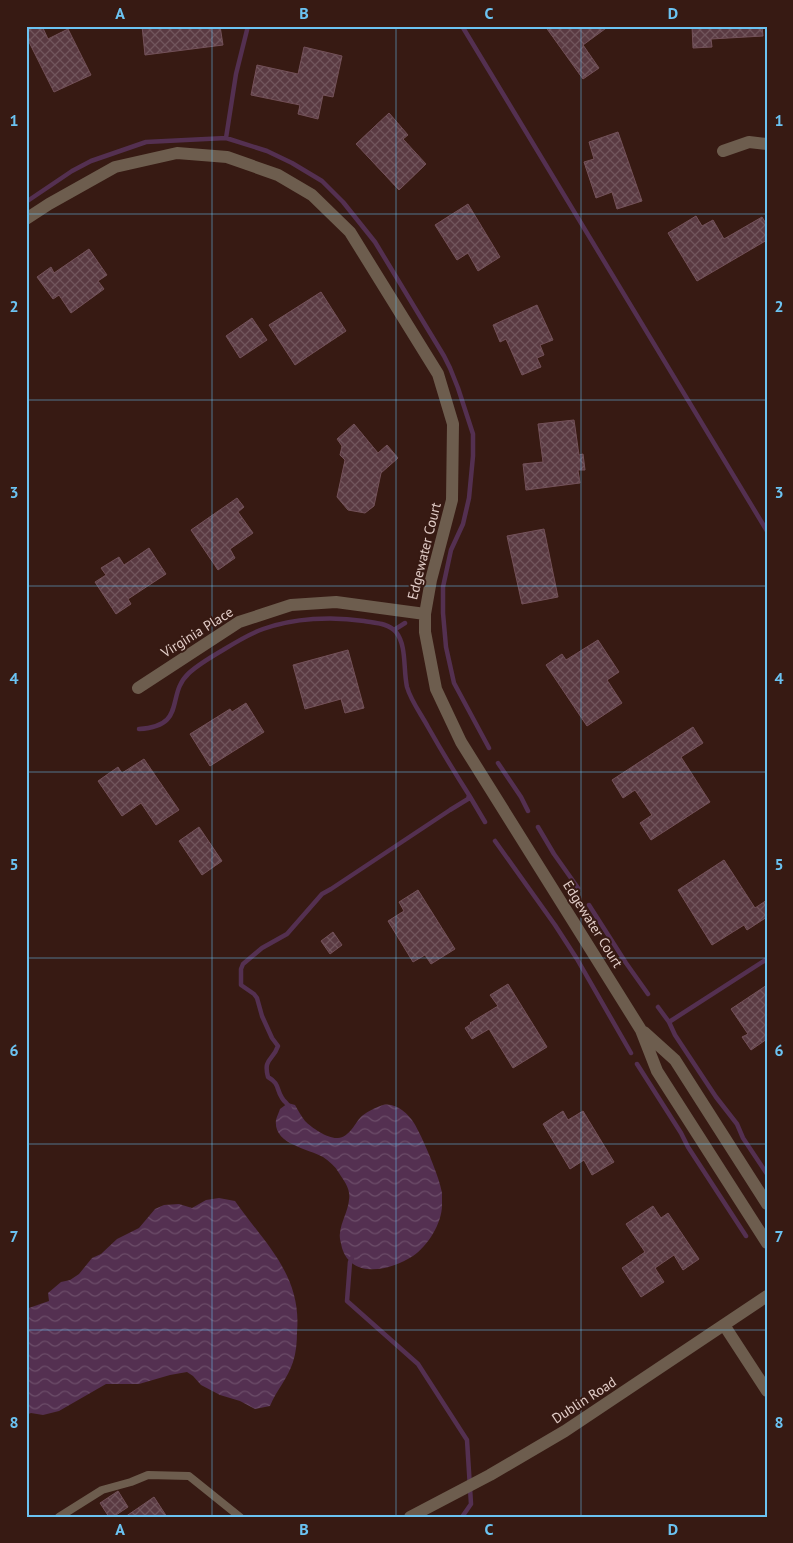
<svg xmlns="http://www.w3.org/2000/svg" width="793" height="1543" viewBox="0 0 793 1543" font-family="'PT Sans',sans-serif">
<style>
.water{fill:url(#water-waves)}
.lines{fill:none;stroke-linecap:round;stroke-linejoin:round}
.stream{stroke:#543051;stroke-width:4.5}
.building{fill:url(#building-cross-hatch);stroke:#735159}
.service{stroke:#6d5d4e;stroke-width:8}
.minor{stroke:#6d5d4e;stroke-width:12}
.grid{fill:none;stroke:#6bc3f2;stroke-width:1;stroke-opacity:0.55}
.labels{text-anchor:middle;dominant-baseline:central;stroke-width:4;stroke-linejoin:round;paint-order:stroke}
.street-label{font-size:14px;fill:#e2cdc8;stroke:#371a13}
.neatline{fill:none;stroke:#6bc3f2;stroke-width:2}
.grid-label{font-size:16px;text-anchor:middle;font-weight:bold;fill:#6bc3f2}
</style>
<defs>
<pattern id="water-waves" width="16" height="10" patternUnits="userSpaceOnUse" patternTransform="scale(1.25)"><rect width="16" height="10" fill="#543051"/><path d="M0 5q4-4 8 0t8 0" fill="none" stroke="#6c4d69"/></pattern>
<pattern id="building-cross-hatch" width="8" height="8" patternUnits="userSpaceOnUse" patternTransform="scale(1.25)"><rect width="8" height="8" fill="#5a3a42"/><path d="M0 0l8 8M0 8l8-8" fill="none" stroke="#71555c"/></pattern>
</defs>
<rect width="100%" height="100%" fill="#371a13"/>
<!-- water -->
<path class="water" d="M 288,1103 L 295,1105 C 298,1110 301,1116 305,1121 C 312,1128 328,1139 338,1138 C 349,1137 354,1125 360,1118 C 364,1113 376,1107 383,1105 C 395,1102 408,1113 414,1123 C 422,1136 440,1178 442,1193 C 442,1197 442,1201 442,1205 C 442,1223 428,1246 413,1256 C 392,1270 352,1280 342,1248 C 341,1243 339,1238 340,1233 C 341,1222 348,1211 349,1200 C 351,1189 344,1181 339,1173 C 335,1166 329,1161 323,1157 C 307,1148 273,1144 276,1120 C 277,1116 279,1112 280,1109 Z
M 219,1198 L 235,1201 C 265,1244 302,1275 297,1332 C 297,1342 296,1353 293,1362 C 288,1378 276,1391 270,1406 L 255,1409 L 240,1401 L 220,1395 L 201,1385 L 193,1376 L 187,1372 L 170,1375 L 139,1384 L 106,1384 L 59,1411 L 43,1415 L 31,1413 L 26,1415 L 26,1309 L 49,1301 L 48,1293 L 61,1282 L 70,1280 L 79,1274 L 92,1258 L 101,1254 L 117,1239 L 139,1228 L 155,1209 L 164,1205 L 179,1204 L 192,1208 L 206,1200 Z"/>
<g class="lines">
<!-- stream -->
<path class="stream" d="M 462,26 L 767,531
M 226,138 L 236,74 L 248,26
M 26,202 L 72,171 L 91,161 L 146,142 L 226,138 L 267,151 L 292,163 L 322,181 L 343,202 L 375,242 L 444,356 L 450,368 L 458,388 L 473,434 L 473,456 L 469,498 L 463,524 L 451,550 L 443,587 L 443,613 L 446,647 L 454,683 L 489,748
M 394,630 L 405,623
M 139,729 C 188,726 165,695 189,673 C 199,664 211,657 223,650 C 236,642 249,634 263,629 C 294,618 332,616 364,621 C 375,623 388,623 396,632 C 407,646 403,669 407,687 C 411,701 421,714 428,727 C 441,750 455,773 469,795 L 468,799 L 450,810 L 331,889 L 322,894 L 287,934 L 262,948 L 243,964 L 241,969 L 241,985 L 254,994 L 257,998 L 262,1016 L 272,1038 L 278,1046 C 273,1061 263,1058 268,1077 C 280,1084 276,1089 282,1098 C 285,1103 288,1103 290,1109
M 498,763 L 521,797 L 528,811
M 469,795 L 485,822
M 538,827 L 554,854 L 578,888
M 495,841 L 555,925 L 577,959 L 631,1053
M 589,905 L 626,963 L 648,994
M 658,1007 L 669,1022 L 675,1035 L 716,1097 L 737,1124 L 743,1138 L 767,1174
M 669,1022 L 767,959
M 637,1064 L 681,1133 L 688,1147 L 746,1236
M 352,1258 L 350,1262 L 347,1301 L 418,1364 L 467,1440 L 471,1504 L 462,1517"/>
</g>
<!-- building -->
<path class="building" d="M 26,26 L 42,26 L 48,39 L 68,29 L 91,75 L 54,92 L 26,36 Z
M 142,26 L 220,26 L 223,45 L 145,55 Z
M 545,26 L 609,26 L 583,45 L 599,68 L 583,79 Z
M 692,26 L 762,26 L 763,36 L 711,39 L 712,47 L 693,48 Z
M 304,47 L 342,56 L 333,97 L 323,95 L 318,119 L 298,114 L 300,105 L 251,95 L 257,65 L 298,74 Z
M 389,113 L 408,135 L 403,139 L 426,164 L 399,190 L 356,144 Z
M 618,132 L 642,201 L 617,209 L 612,192 L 596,198 L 584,162 L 594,159 L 589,142 Z
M 468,204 L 500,257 L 478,271 L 468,253 L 457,260 L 435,225 Z
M 696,216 L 702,226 L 713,220 L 724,239 L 762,217 L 767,225 L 767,240 L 697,281 L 668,233 Z
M 89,249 L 107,275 L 98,281 L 104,289 L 71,313 L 59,295 L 53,299 L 37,277 L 51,267 L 54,273 Z
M 321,292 L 346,331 L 295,365 L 269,325 Z
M 537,305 L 553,340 L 540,345 L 544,355 L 537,358 L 541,367 L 522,375 L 506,339 L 500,342 L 493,325 Z
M 252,318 L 267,340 L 240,358 L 226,336 Z
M 574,420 L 579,455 L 583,454 L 585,470 L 578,470 L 580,483 L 526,490 L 523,464 L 543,462 L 538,424 Z
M 354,424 L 378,453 L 387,445 L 398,458 L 381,473 L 374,506 L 365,513 L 348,510 L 337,497 L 345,460 L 340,455 L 342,446 L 337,439 Z
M 237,498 L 244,507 L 238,512 L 253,533 L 230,549 L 235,558 L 218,570 L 191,530 Z
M 544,529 L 558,597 L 522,604 L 507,536 Z
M 149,548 L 166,574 L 128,599 L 131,604 L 116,614 L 95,582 L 106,575 L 101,568 L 119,557 L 124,565 Z
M 598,640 L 619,672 L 607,680 L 622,703 L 587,726 L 546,665 L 562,654 L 566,660 Z
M 348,650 L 364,708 L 345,713 L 341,699 L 305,709 L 293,665 Z
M 246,703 L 264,732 L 210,766 L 190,734 L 230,709 L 232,712 Z
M 693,727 L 703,743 L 681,757 L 710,802 L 651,840 L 640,823 L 652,815 L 635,790 L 623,798 L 612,780 Z
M 144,759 L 179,810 L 156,825 L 141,803 L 122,816 L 98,781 L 118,767 L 122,773 Z
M 199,827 L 222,861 L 202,875 L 179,841 Z
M 724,860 L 755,908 L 767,900 L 767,917 L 747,930 L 744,925 L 712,945 L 678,890 Z
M 418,890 L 455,949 L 431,964 L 425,955 L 413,962 L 388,921 L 404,911 L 399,902 Z
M 333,932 L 342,945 L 330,954 L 321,941 Z
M 508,984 L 547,1047 L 513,1068 L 489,1029 L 472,1039 L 465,1028 L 471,1024 L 470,1023 L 498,1006 L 490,995 Z
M 767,985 L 767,1039 L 751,1050 L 742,1037 L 748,1034 L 731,1009 Z
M 563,1111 L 568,1120 L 583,1111 L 614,1162 L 592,1175 L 584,1160 L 570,1169 L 543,1124 Z
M 653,1206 L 661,1218 L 668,1213 L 699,1259 L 683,1270 L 674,1255 L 655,1268 L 664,1282 L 641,1297 L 622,1268 L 645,1252 L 626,1224 Z
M 118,1491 L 128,1507 L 113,1517 L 109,1517 L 100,1503 Z
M 154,1497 L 167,1517 L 125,1517 Z"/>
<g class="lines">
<!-- service -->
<path class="service" d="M 59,1517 L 102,1490 L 131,1482 L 148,1475 L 189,1476 L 240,1517"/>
<!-- minor -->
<path class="minor" d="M 723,151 L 749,142 L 767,144
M 26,219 L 49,204 L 115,167 L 177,153 L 227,157 L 278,175 L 312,195 L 350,232 L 438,374 L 453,424 L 452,500 L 431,580 L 425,614 L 425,632 L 436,689 L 461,742 L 641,1030 L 657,1071 L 767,1243
M 138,688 L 239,622 L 291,605 L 336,602 L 425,614
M 644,1032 L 675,1060 L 767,1204
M 724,1325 L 767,1391
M 410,1517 L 490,1475 L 565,1431 L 767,1296"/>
</g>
<!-- grid -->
<path class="grid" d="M 212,26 L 212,1517M 396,26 L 396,1517M 581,26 L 581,1517M 26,214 L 767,214M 26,400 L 767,400M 26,586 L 767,586M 26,772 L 767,772M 26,958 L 767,958M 26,1144 L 767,1144M 26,1330 L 767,1330"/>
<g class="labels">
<!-- street labels -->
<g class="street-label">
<text transform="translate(424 551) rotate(-76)">Edgewater Court</text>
<text transform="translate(197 632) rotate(-32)">Virginia Place</text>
<text transform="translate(593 924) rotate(58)">Edgewater Court</text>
<text transform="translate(584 1400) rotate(-33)">Dublin Road</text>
</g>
</g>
<!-- border -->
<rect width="793" height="1543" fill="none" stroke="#371a13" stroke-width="55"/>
<rect x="28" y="28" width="738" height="1488" class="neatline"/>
<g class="grid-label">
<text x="120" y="19">A</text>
<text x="304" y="19">B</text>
<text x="489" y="19">C</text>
<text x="673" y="19">D</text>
<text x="14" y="126">1</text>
<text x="779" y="126">1</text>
<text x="14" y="312">2</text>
<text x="779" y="312">2</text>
<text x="14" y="498">3</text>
<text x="779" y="498">3</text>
<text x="14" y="684">4</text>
<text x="779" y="684">4</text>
<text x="14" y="870">5</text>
<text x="779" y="870">5</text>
<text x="14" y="1056">6</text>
<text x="779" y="1056">6</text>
<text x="14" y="1242">7</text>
<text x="779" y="1242">7</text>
<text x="14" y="1428">8</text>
<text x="779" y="1428">8</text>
<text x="120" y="1535">A</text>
<text x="304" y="1535">B</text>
<text x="489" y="1535">C</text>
<text x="673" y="1535">D</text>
</g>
</svg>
